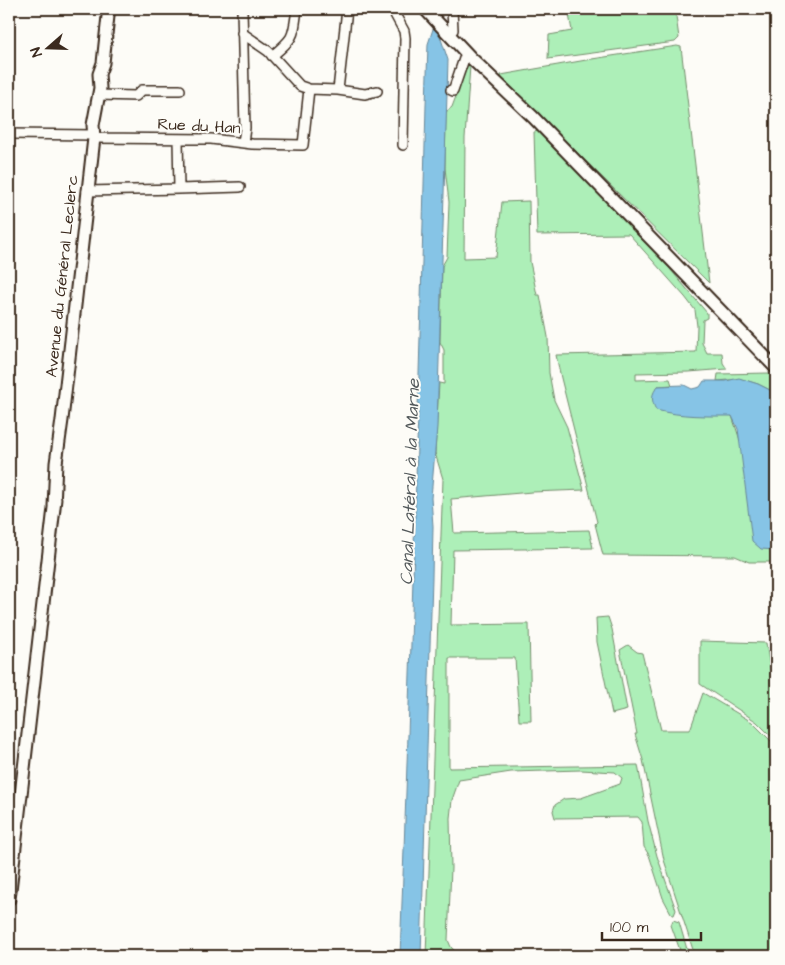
<svg xmlns="http://www.w3.org/2000/svg" width="785" height="965" viewBox="0 0 785 965" font-family="'Architects Daughter',sans-serif">
<style>
.green{fill:#adefb8;stroke:#748c6b}
.water{fill:#86c4e6;stroke:#688696}
.lines{fill:none;stroke-linecap:round;stroke-linejoin:round}
.minor-casing{stroke:#3b2a1e;stroke-width:12}
.major-casing{stroke:#3b2a1e;stroke-width:15}
.minor{stroke:#fdfcf7;stroke-width:9}
.major{stroke:#fdfcf7;stroke-width:11}
.labels{text-anchor:middle;dominant-baseline:central;stroke-width:4;stroke-linejoin:round;paint-order:stroke}
.street-label{font-size:16px;fill:#3b2a1e;stroke:#fdfcf7}
.water-label{font-size:18px;font-style:italic;fill:#52585a;stroke:#fdfcf7}
</style>
<rect width="100%" height="100%" fill="#fdfcf7"/>
<filter id="ink" filterUnits="userSpaceOnUse"><feTurbulence type="fractalNoise" baseFrequency=".02" numOctaves="2"/><feDisplacementMap in="SourceGraphic" scale="10" xChannelSelector="R" yChannelSelector="G"/><feConvolveMatrix kernelMatrix="1 2 1 2 8 2 1 2 1" color-interpolation-filters="sRGB"/></filter>
<g filter="url(#ink)">
<!-- green -->
<path class="green" d="M 568,9 L 675,9 L 679,38 L 675,42 L 548,59 L 549,35 L 572,31 Z
M 677,46 L 681,47 L 709,283 L 502,78 L 501,75 L 592,59 Z
M 466,61 L 470,66 L 465,138 L 464,258 L 496,257 L 502,202 L 529,201 L 530,262 L 537,295 L 540,295 L 548,337 L 549,373 L 554,400 L 567,427 L 584,490 L 532,492 L 451,499 L 454,533 L 589,530 L 593,548 L 453,550 L 451,625 L 529,624 L 531,721 L 519,721 L 515,658 L 449,658 L 449,768 L 638,765 L 648,821 L 657,856 L 676,910 L 674,915 L 672,915 L 663,898 L 649,855 L 644,847 L 642,822 L 638,817 L 555,818 L 553,811 L 555,805 L 564,799 L 581,798 L 620,784 L 622,778 L 615,772 L 581,770 L 511,772 L 459,780 L 452,800 L 450,818 L 451,868 L 448,940 L 451,947 L 459,956 L 426,956 L 443,479 L 435,453 L 439,383 L 444,384 L 444,350 L 440,342 L 442,266 L 447,257 L 449,202 L 445,168 L 446,112 L 452,107 L 462,80 Z
M 539,131 L 670,269 L 707,313 L 707,318 L 703,320 L 702,343 L 707,353 L 722,353 L 723,363 L 727,369 L 689,372 L 636,373 L 636,380 L 670,379 L 672,385 L 658,386 L 732,416 L 776,549 L 776,562 L 749,562 L 735,556 L 603,555 L 595,524 L 597,522 L 561,378 L 556,355 L 696,352 L 697,326 L 695,310 L 685,297 L 629,234 L 537,235 L 534,132 Z
M 769,373 L 776,381 L 776,393 L 758,384 L 741,379 L 717,381 L 718,374 Z
M 608,617 L 612,629 L 627,710 L 612,714 L 597,642 L 596,618 Z
M 700,641 L 766,643 L 776,705 L 776,741 L 757,722 L 700,684 Z
M 628,645 L 637,652 L 642,653 L 661,730 L 690,730 L 703,693 L 752,722 L 776,746 L 776,956 L 695,956 L 664,860 L 643,760 L 635,734 L 637,734 L 620,650 Z
M 673,920 L 679,922 L 689,956 L 682,956 L 671,925 Z"/>
<!-- water -->
<path class="water" d="M 436,9 L 441,9 L 440,36 L 448,60 L 437,427 L 431,498 L 433,526 L 432,577 L 421,956 L 400,956 C 411,673 419,389 426,105 L 428,44 L 433,29 Z
M 739,378 L 758,384 L 776,393 L 776,550 L 761,549 L 752,541 L 738,429 L 732,416 C 706,416 682,417 656,410 C 651,400 651,394 658,386 L 684,385 L 692,389 L 700,387 L 704,381 L 726,381 Z"/>
<g class="lines">
<defs>
<path id="minor" d="M 242,9 L 245,128 L 243,143
M 392,9 L 404,31 L 405,38 L 403,145
M 242,33 L 268,51 L 300,86 L 309,89 L 338,90 L 347,9
M 449,35 L 453,30 L 452,9
M 272,56 C 295,37 293,37 297,9
M 338,90 L 365,94 L 377,91
M 451,90 L 453,91 L 466,53
M 99,95 L 136,96 L 142,90 L 180,90
M 9,134 L 94,135
M 94,138 L 211,139 L 252,144 L 303,145 L 309,89
M 179,189 L 240,187
M 87,191 L 179,189 L 178,139"/>
<path id="major" d="M 425,9 L 471,58 L 533,117 L 776,368
M 54,506 L 56,463 L 62,420 L 94,138 L 93,125 L 100,88 L 99,74 L 103,63 L 108,16 L 108,9
M 9,899 L 55,499"/>
</defs>
<!-- minor casing -->
<use href="#minor" class="minor-casing"/>
<!-- major casing -->
<use href="#major" class="major-casing"/>
<!-- minor -->
<use href="#minor" class="minor"/>
<!-- major -->
<use href="#major" class="major"/>
</g>
</g>
<g class="labels">
<!-- street labels -->
<g class="street-label">
<text transform="translate(199 126) rotate(3)">Rue du Han</text>
<text transform="translate(62 276) rotate(-84)">Avenue du Général Leclerc</text>
</g>
<!-- water labels -->
<g class="water-label">
<text transform="translate(410 482) rotate(-88)">Canal Latéral à la Marne</text>
</g>
</g>
<!-- margin -->
<rect width="785" height="965" fill="none" stroke="#fdfcf7" stroke-width="30"/>
<rect x="15" y="15" width="755" height="935" fill="none" stroke="#3b2a1e" stroke-width="2" filter="url(#ink)"/>
<!-- north arrow -->
<g transform="translate(48 48) rotate(250)" stroke="#fdfcf7" stroke-width="4" paint-order="stroke">
<path d="M0-4L9 19L0 12L-9 19Z" fill="#3b2a1e"/>
<text y="-8" font-size="14" font-weight="bold" text-anchor="middle" fill="#3b2a1e">N</text>
</g>
<!-- scale -->
<path d="M602 932v8h99v-8" fill="none" stroke="#3b2a1e" stroke-width="2.5"/>
<text x="610" y="932" font-size="15" fill="#3b2a1e" stroke="#fdfcf7" stroke-width="4" paint-order="stroke">100 m</text>
</svg>
